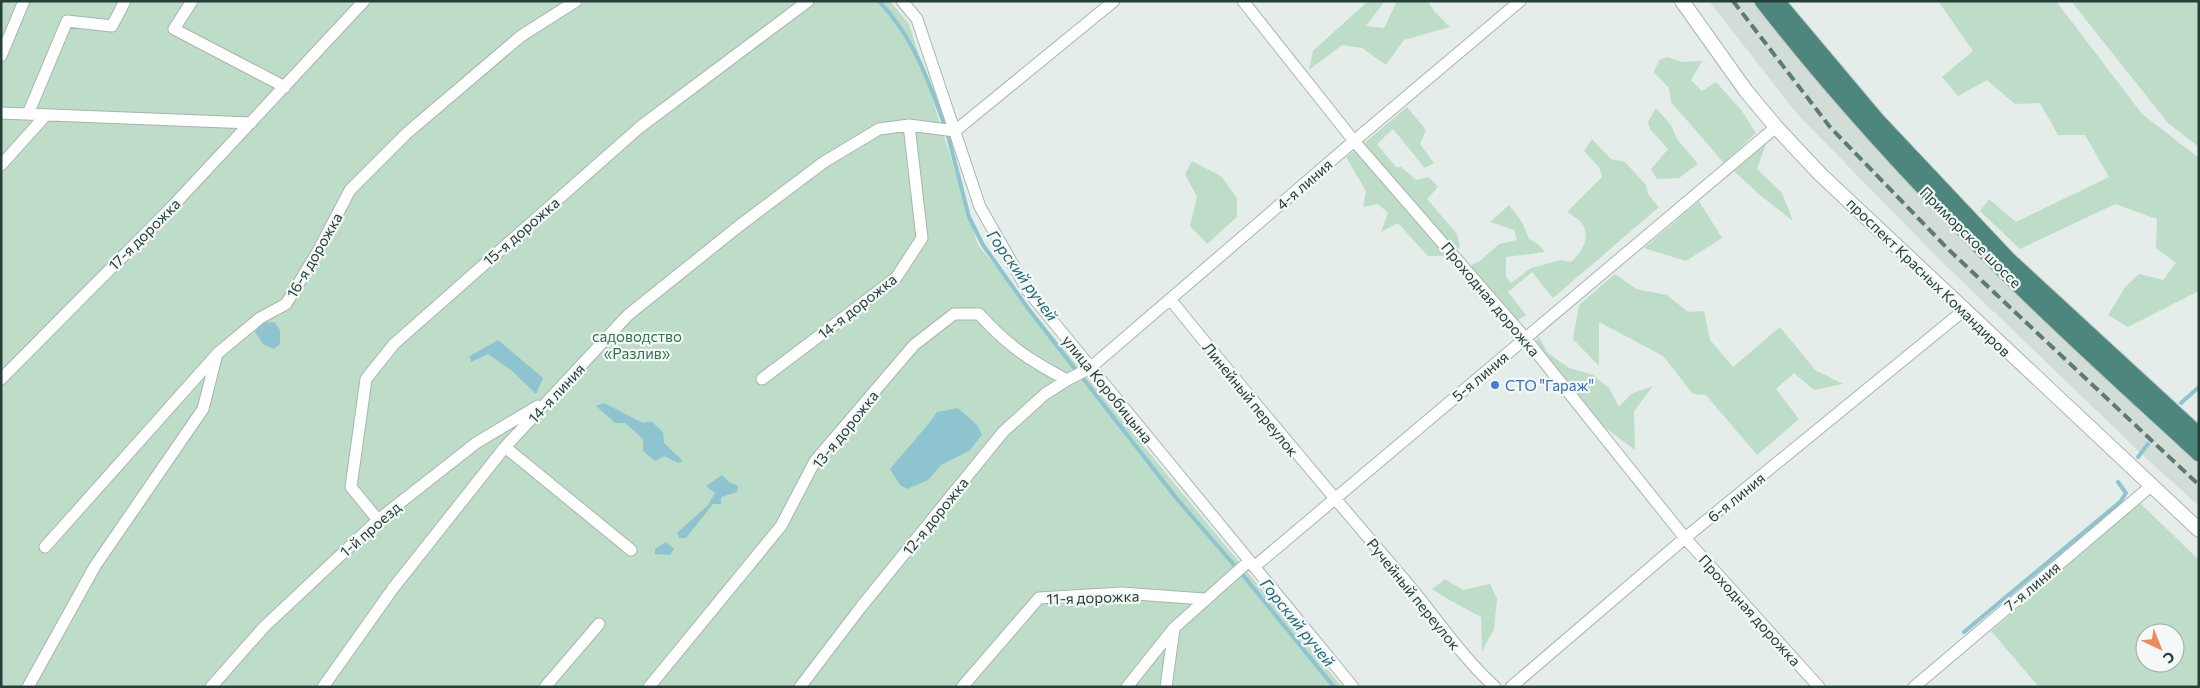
<svg xmlns="http://www.w3.org/2000/svg" width="2200" height="688" viewBox="0 0 2200 688" font-family="Commissioner,sans-serif">
<style>
.built{fill:#d2ddd8}
.green{fill:#bdddc8;fill-rule:evenodd}
.water{fill:#8ec3d0}
.lines{fill:none;stroke-linecap:round;stroke-linejoin:round}
.stream{stroke:#8ec3d0;stroke-width:4}
.minor-casing{stroke:#a7b5b0;stroke-width:13}
.tertiary-casing{stroke:#a7b5b0;stroke-width:16}
.trunk-casing{stroke:#c2c9c7;stroke-width:17}
.minor{stroke:#fff;stroke-width:11}
.tertiary{stroke:#fff;stroke-width:14}
.trunk{stroke:#4d867c;stroke-width:15}
.rail{stroke:#5e7a74;stroke-width:4;stroke-dasharray:10 5;stroke-linecap:butt}
.shop-dot{fill:#3f7fe0;stroke:#f4f9f7;stroke-width:2}
.labels{text-anchor:middle;dominant-baseline:central;stroke-width:4.5;stroke-linejoin:round;paint-order:stroke}
.street-label{font-size:15px;fill:#243e38;stroke:#f4f9f7}
.park-label{font-size:15px;fill:#2f744d;stroke:#f4f9f7}
.shop-label{font-size:15px;fill:#366cbe;stroke:#f4f9f7;text-anchor:start}
.water-label{font-size:16px;font-style:italic;fill:#1f6679;stroke:#f4f9f7}
</style>
<rect width="100%" height="100%" fill="#e4ede9"/>
<!-- built -->
<path class="built" d="M 1709,1 L 1752,1 L 1863,133 L 1918,194 L 1996,273 L 2199,465 L 2199,506 L 2149,461 L 1942,262 L 1798,115 Z"/>
<!-- green -->
<path class="green" d="M 1,1 L 890,1 L 909,24 L 978,245 L 1342,687 L 1,687 Z
M 1368,1 L 1385,1 L 1366,26 L 1384,28 L 1397,1 L 1428,1 L 1434,11 L 1450,27 L 1404,40 L 1386,65 L 1362,48 L 1342,45 L 1309,70 L 1313,51 Z
M 1938,1 L 2056,1 L 2142,114 L 2199,158 L 2199,291 L 2128,327 L 2108,315 L 2125,287 L 2139,274 L 2163,280 L 2176,263 L 2156,248 L 2157,219 L 2115,204 L 2020,249 L 1980,211 L 1989,199 L 2016,222 L 2109,177 L 2085,135 L 2058,135 L 2040,103 L 2015,104 L 1987,80 L 1958,96 L 1942,77 L 1973,51 Z
M 2071,1 L 2199,1 L 2199,147 L 2168,123 Z
M 1667,57 L 1683,62 L 1702,61 L 1691,80 L 1702,91 L 1716,82 L 1742,111 L 1756,133 L 1724,163 L 1671,102 L 1669,88 L 1654,72 L 1659,60 Z
M 1407,107 L 1426,130 L 1420,144 L 1434,163 L 1425,168 L 1393,129 L 1377,144 L 1396,167 L 1401,167 L 1416,180 L 1429,177 L 1438,187 L 1427,199 L 1457,234 L 1460,247 L 1455,251 L 1362,145 Z
M 1656,108 L 1671,125 L 1677,139 L 1698,164 L 1679,178 L 1657,179 L 1651,169 L 1668,149 L 1650,129 L 1648,122 Z
M 1592,139 L 1611,159 L 1625,162 L 1646,185 L 1648,194 L 1659,207 L 1553,298 L 1532,272 L 1508,292 L 1526,315 L 1515,322 L 1468,267 L 1480,261 L 1499,244 L 1517,240 L 1514,230 L 1490,222 L 1509,205 L 1522,222 L 1529,239 L 1538,244 L 1545,252 L 1506,257 L 1506,277 L 1511,283 L 1531,268 L 1561,260 L 1571,262 C 1582,252 1592,236 1581,222 C 1578,218 1571,215 1567,212 L 1602,177 L 1599,167 L 1584,151 Z
M 1766,144 L 1757,169 L 1782,193 L 1793,221 L 1761,196 L 1734,171 Z
M 1356,150 L 1447,256 L 1428,256 L 1398,223 L 1381,232 L 1388,213 L 1378,204 L 1363,207 L 1366,191 L 1346,157 Z
M 1192,161 L 1221,176 L 1237,198 L 1237,217 L 1207,244 L 1190,226 L 1197,197 L 1185,174 Z
M 1699,201 L 1722,238 L 1686,261 L 1644,248 Z
M 1615,274 L 1636,289 L 1667,295 L 1688,312 L 1704,311 L 1710,340 L 1733,367 L 1780,327 L 1815,370 L 1843,384 L 1814,390 L 1794,373 L 1776,389 L 1799,419 L 1757,455 L 1706,395 L 1693,394 L 1663,356 L 1599,322 L 1599,366 L 1573,339 L 1579,305 Z
M 1539,337 L 1548,353 L 1569,368 L 1593,375 L 1609,388 L 1619,407 L 1631,394 L 1653,386 L 1634,411 L 1635,450 L 1600,424 L 1534,342 Z
M 2140,503 L 2199,560 L 2199,687 L 2039,687 L 1991,631 ZM 2145,633 L 2175,633 L 2175,663 L 2145,663 Z
M 1445,579 L 1463,590 L 1490,584 L 1497,599 L 1494,629 L 1482,651 L 1481,617 L 1453,602 L 1432,589 Z"/>
<!-- water -->
<path class="water" d="M 274,322 L 280,330 L 280,344 L 274,349 L 263,344 L 255,332 L 262,323 Z
M 498,340 L 543,378 L 536,394 L 511,370 L 488,354 L 471,362 L 470,356 Z
M 604,403 L 643,423 L 651,421 L 663,432 L 664,443 L 683,461 L 678,463 L 664,456 L 655,461 L 643,451 L 643,439 L 625,423 L 615,423 L 596,406 Z
M 958,408 L 977,425 L 982,435 L 969,451 L 941,465 L 928,480 L 907,489 L 900,485 L 890,469 L 930,422 L 937,412 Z
M 722,475 L 729,482 L 738,486 L 737,492 L 721,497 L 721,504 L 713,504 L 686,538 L 679,538 L 677,533 L 708,505 L 715,493 L 706,486 Z
M 666,542 L 674,549 L 670,555 L 655,554 L 655,549 Z"/>
<g class="lines">
<!-- stream -->
<path class="stream" d="M 879,1 C 912,36 927,76 943,121
M 947,132 L 969,217 L 983,245 L 1030,311 L 1075,369
M 1082,377 L 1177,499 L 1235,566
M 2181,403 L 2199,387
M 2138,457 L 2148,444
M 1242,574 L 1334,687
M 1964,632 L 2120,502 L 2126,493 L 2118,482"/>
<defs>
<path id="minor" d="M 192,1 L 174,29 L 285,87
M 902,1 L 917,19 L 980,207 L 1028,291 L 1353,687
M 1243,1 L 1354,141 L 1525,338 L 1685,538 L 1819,687
M 1,56 L 24,1
M 1,113 L 251,123
M 28,114 L 67,21 L 112,26 L 125,1
M 1,165 L 46,115
M 1170,299 C 1246,393 1323,485 1402,577 C 1433,613 1459,654 1495,687
M 1,379 L 168,211 L 364,1
M 762,379 L 896,278 L 922,238 L 909,125
M 505,447 L 631,550
M 378,520 L 351,487 L 366,379 L 394,344 L 640,127 L 808,1
M 45,547 L 218,353 L 260,318 L 286,304 L 317,253 L 350,190 L 407,133 L 521,36 L 576,1
M 1254,567 L 1776,127
M 28,687 L 95,566 L 203,409 L 217,354
M 211,687 L 264,627 L 378,520 L 476,443 L 538,406
M 323,687 L 394,587 L 505,447 L 628,315 L 739,226 L 824,162 L 879,129 L 909,125 L 955,131 L 1114,1
M 545,687 L 599,624
M 649,687 L 781,526 L 815,461 L 914,345 L 954,314 L 979,314 C 1008,346 1029,360 1067,380
M 800,687 L 861,607 L 1003,432 L 1045,394 L 1067,380 L 1090,368 L 1354,141 L 1520,1
M 962,687 L 1039,598 L 1122,593 L 1204,599
M 1127,687 L 1174,628 L 1249,561
M 1166,687 L 1174,629
M 1511,687 L 1685,538 L 1963,311
M 1914,687 L 2151,486"/>
<path id="tertiary" d="M 1682,1 L 1746,91 L 1776,127 L 1820,174 L 2199,530"/>
<path id="trunk" d="M 1762,1 C 1835,95 1916,183 2000,267 C 2064,331 2132,392 2199,454
M 1777,1 L 1878,121 L 2008,259 L 2199,435"/>
</defs>
<!-- minor casing -->
<use href="#minor" class="minor-casing"/>
<!-- tertiary casing -->
<use href="#tertiary" class="tertiary-casing"/>
<!-- trunk casing -->
<use href="#trunk" class="trunk-casing"/>
<!-- minor -->
<use href="#minor" class="minor"/>
<!-- tertiary -->
<use href="#tertiary" class="tertiary"/>
<!-- trunk -->
<use href="#trunk" class="trunk"/>
<!-- rail -->
<path class="rail" d="M 1733,1 L 1830,127 L 1949,250 L 2199,485"/>
</g>
<!-- markers -->
<circle class="shop-dot" cx="1495" cy="385" r="5"/>
<g class="labels">
<!-- street labels -->
<g class="street-label">
<text transform="translate(1304 184) rotate(-41)">4-я линия</text>
<text transform="translate(521 231) rotate(-41)">15-я дорожка</text>
<text transform="translate(144 234) rotate(-45)">17-я дорожка</text>
<text transform="translate(1971 237) rotate(45)">Приморское шоссе</text>
<text transform="translate(314 255) rotate(-60)">16-я дорожка</text>
<text transform="translate(1929 277) rotate(44)">проспект Красных Командиров</text>
<text transform="translate(1491 299) rotate(50)">Проходная дорожка</text>
<text transform="translate(857 306) rotate(-38)">14-я дорожка</text>
<text transform="translate(1480 376) rotate(-40)">5-я линия</text>
<text transform="translate(1108 389) rotate(51)">улица Коробицына</text>
<text transform="translate(556 393) rotate(-47)">14-я линия</text>
<text transform="translate(1251 399) rotate(51)">Линейный переулок</text>
<text transform="translate(845 429) rotate(-51)">13-я дорожка</text>
<text transform="translate(1736 497) rotate(-39)">6-я линия</text>
<text transform="translate(935 516) rotate(-51)">12-я дорожка</text>
<text transform="translate(370 529) rotate(-41)">1-й проезд</text>
<text transform="translate(2032 586) rotate(-40)">7-я линия</text>
<text transform="translate(1414 594) rotate(51)">Ручейный переулок</text>
<text transform="translate(1093 597) rotate(-2)">11-я дорожка</text>
<text transform="translate(1750 610) rotate(48)">Проходная дорожка</text>
</g>
<!-- park labels -->
<g class="park-label">
<text x="637" y="336">садоводство<tspan x="637" dy="17">«Разлив»</tspan></text>
</g>
<!-- shop labels -->
<g class="shop-label">
<text x="1505" y="385">СТО "Гараж"</text>
</g>
<!-- water labels -->
<g class="water-label">
<text transform="translate(1023 275) rotate(54)">Горский ручей</text>
<text transform="translate(1298 622) rotate(51)">Горский ручей</text>
</g>
</g>
<!-- border -->
<rect width="2200" height="688" fill="none" stroke="#243e38" stroke-width="5"/>
<!-- north arrow -->
<g transform="translate(2160 648) rotate(137)"><circle r="24" fill="#f4f9f7" stroke="#a1aeab"/>
<path d="M0-4L9 19L0 12L-9 19Z" fill="#ee8a60"/>
<text y="-8" font-size="14" font-weight="bold" text-anchor="middle" fill="#243e38">С</text>
</g>
</svg>
